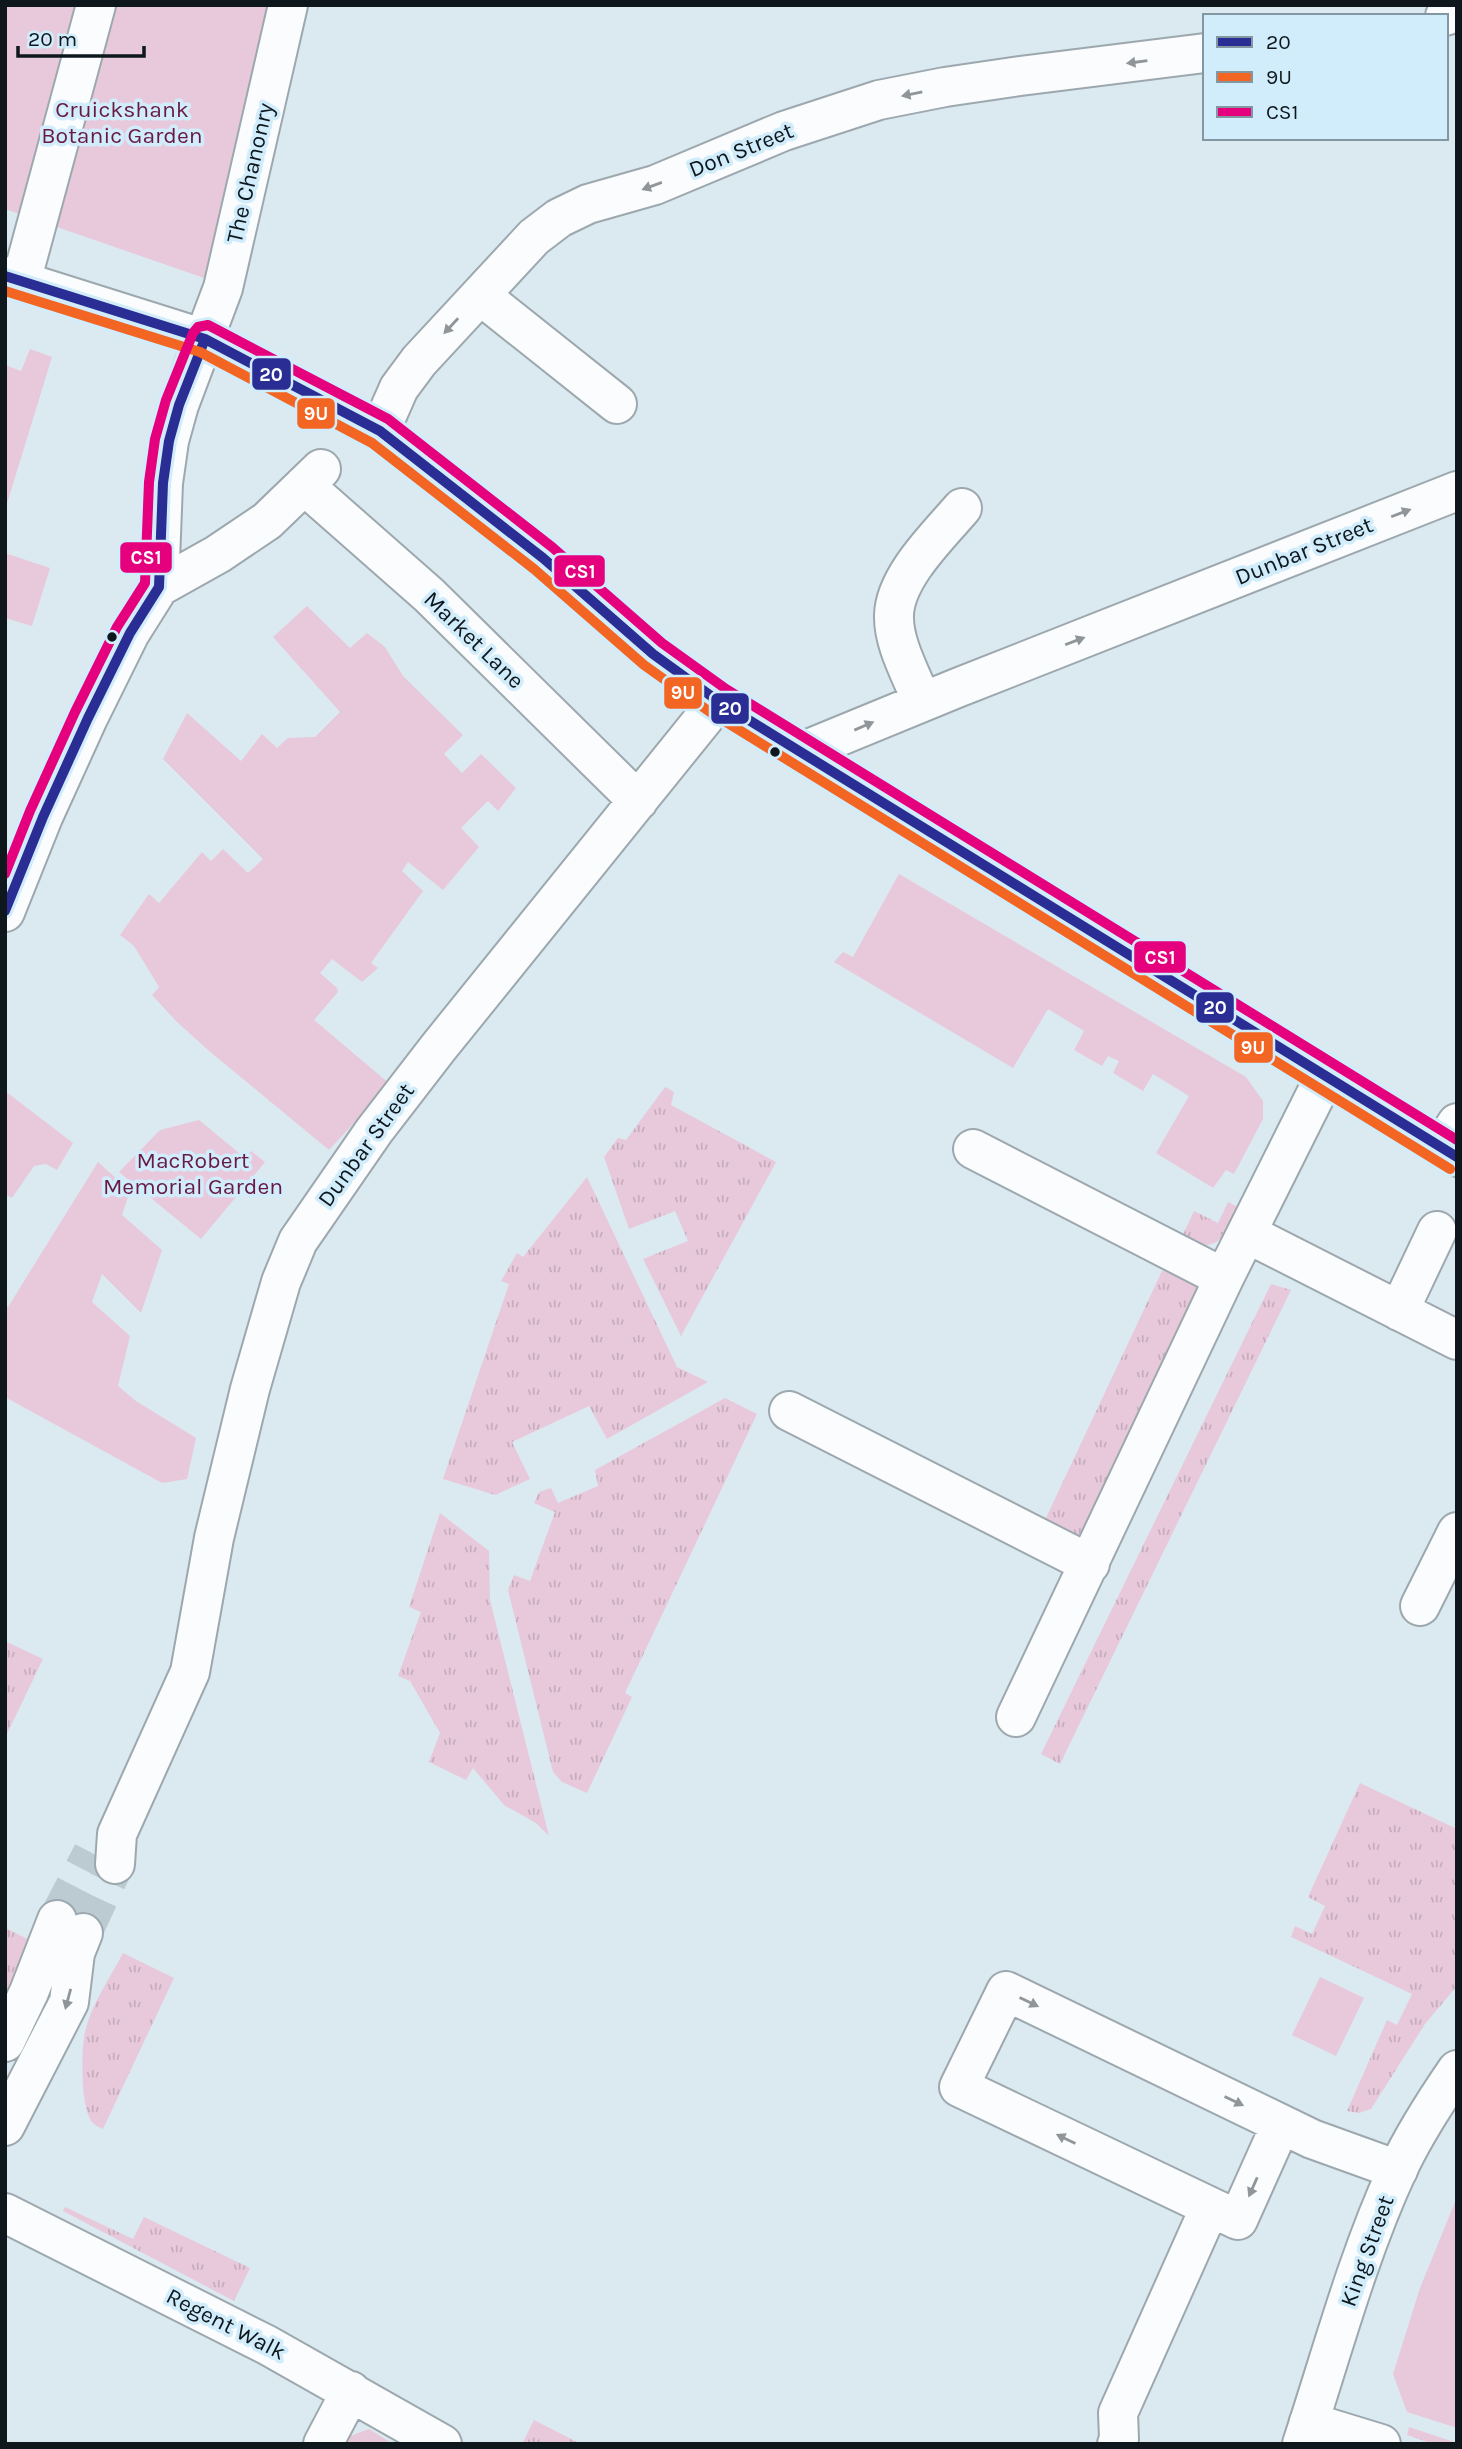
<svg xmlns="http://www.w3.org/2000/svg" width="1462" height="2449" viewBox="0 0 1462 2449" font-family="Karla,sans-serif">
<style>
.grass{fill:url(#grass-tufts)}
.green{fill:#e8c9dc}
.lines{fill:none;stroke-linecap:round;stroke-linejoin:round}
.minor-tunnel{stroke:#bccad1;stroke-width:38;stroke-dasharray:38 19;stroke-linecap:butt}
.minor-casing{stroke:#9da8ae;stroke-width:42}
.major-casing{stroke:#9da8ae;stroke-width:42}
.minor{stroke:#fafcfd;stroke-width:38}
.major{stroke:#fafcfd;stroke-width:38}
.bus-1-casing{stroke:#d1ecfb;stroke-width:16}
.bus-2-casing{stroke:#d1ecfb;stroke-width:16}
.bus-3-casing{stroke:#d1ecfb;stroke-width:16}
.bus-1{stroke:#2a2d93;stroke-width:10}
.bus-2{stroke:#f26522;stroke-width:10}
.bus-3{stroke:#e5007d;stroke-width:10}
.oneway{fill:#8f9598}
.bus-dot{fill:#0d171c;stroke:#d1ecfb;stroke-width:2.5}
.labels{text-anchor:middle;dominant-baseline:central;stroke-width:7;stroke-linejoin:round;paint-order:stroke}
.park-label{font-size:23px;fill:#681a42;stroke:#d1ecfb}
.street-label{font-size:23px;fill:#0d171c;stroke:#d1ecfb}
.line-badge{stroke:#d1ecfb;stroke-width:2.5}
.badge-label{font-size:19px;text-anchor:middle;font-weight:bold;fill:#fff}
</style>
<defs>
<pattern id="grass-tufts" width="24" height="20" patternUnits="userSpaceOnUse" patternTransform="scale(1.75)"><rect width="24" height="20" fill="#e8c9dc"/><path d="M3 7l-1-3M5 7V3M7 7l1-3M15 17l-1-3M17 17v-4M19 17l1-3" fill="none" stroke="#c6acbc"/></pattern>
</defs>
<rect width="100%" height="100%" fill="#dbe9f1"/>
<!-- grass -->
<path class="grass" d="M 665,1087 L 674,1092 L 671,1105 L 776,1162 L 681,1336 L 643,1259 L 688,1241 L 675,1211 L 629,1229 L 604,1157 L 618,1138 L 626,1140 Z
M 587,1177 L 677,1367 L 708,1382 L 607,1439 L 589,1406 L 512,1442 L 530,1479 L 495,1495 L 443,1479 L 509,1284 L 501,1281 L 517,1253 L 523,1257 Z
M 1228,1202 L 1238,1207 C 1224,1238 1218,1255 1181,1239 L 1194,1211 L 1218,1223 Z
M 1168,1270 L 1198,1283 L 1199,1290 L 1084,1530 L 1078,1535 L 1069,1537 L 1045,1520 L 1162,1271 Z
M 1271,1284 L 1291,1290 L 1060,1764 L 1041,1754 Z
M 725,1398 L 757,1414 L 625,1693 L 632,1697 L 587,1793 L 562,1782 L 553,1772 L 508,1590 L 514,1575 L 530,1581 L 555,1512 L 534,1503 L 539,1492 L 551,1488 L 558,1503 L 598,1486 L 595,1470 Z
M 440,1513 L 489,1551 L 490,1600 L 549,1836 L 536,1823 L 504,1805 L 473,1768 L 466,1780 L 429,1762 L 440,1733 L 410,1681 L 398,1676 L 421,1612 L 409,1607 Z
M 5,1641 L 43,1659 L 5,1738 Z
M 1360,1783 L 1457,1829 L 1457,1986 L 1425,2024 L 1371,2109 L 1359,2113 L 1347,2111 L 1387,2020 L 1397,2025 L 1412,1994 L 1291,1937 L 1295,1926 L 1312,1934 L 1325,1906 L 1308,1897 Z
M 5,1928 L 34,1942 L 5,2024 Z
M 123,1953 L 174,1978 L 103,2129 C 99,2127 96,2126 93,2123 C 80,2110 81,2050 85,2032 C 91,2005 110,1978 123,1953 Z
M 65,2207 L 133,2239 L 144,2217 L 250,2268 L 234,2301 L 63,2211 Z
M 534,2420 L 581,2444 L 522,2444 Z
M 1409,2427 L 1457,2443 L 1457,2444 L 1433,2444 L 1407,2435 Z"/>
<!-- green -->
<path class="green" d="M 5,5 L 267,5 L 207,279 L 5,209 Z
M 30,349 L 52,357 L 5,510 L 5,365 L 21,371 Z
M 5,553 L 50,568 L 32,626 L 5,618 Z
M 307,606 L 350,648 L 367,633 L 385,647 L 403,676 L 463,735 L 444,754 L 462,773 L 481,754 L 516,788 L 498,811 L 488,801 L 461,828 L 479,847 L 443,890 L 408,862 L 402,871 L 423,891 L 371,963 L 378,968 L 362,982 L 332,959 L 320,973 L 337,988 L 338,992 L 314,1020 L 390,1084 L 329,1150 L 208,1050 L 176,1021 L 152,995 L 159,987 L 134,946 L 120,935 L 149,894 L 159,903 L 202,852 L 211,861 L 223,849 L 248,873 L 263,859 L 163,759 L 187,713 L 241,761 L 262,734 L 277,748 L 288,738 L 315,737 L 340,712 L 273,637 Z
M 899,874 L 1246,1077 L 1263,1101 L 1263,1119 L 1234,1174 L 1226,1170 L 1213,1188 L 1156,1153 L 1189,1096 L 1153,1074 L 1143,1091 L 1113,1073 L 1119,1061 L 1108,1056 L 1102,1066 L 1074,1050 L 1084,1031 L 1048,1009 L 1013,1068 L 834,962 L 843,952 L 853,957 Z
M 5,1091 L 73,1143 L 57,1170 L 46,1164 L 34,1166 L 12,1198 L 5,1194 Z
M 199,1120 L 245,1158 L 251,1151 L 265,1162 L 201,1239 L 119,1172 L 160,1130 Z
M 98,1162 L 130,1191 L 122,1215 L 162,1250 L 141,1313 L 102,1274 L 92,1302 L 130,1336 L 118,1386 L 136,1401 L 196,1438 L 187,1479 L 162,1483 L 5,1397 L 5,1306 L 8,1307 Z
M 1320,1977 L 1364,1998 L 1336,2056 L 1292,2035 Z
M 1457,2197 L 1457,2428 L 1407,2412 L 1393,2374 L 1420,2288 Z
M 369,2429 L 393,2444 L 340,2444 L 342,2439 Z"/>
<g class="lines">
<!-- minor-tunnel -->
<path class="minor-tunnel" d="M 57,1920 L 92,1853
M 83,1933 L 115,1864"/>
<defs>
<path id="minor" d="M 1445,16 L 1457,12
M 21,282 L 96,5
M 480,295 L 617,404
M 380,431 L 399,388 L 419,361 L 534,237 L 559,218 L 588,204 L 655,185 L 784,131 L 879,100 L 945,87 L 1020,76 L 1205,53
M 304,485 L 429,595 L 638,801
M 159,587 L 218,554 L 267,521 L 321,469
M 922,702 C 912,676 893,644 894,615 C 895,577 938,536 962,508
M 801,752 L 957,688 L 1457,491
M 5,912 L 43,817 L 88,718 L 130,633 L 159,587 L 163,483 L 169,441 L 179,405 L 223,288 L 288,5
M 1441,1148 L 1457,1123
M 973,1149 L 1224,1278
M 1248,1234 L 1457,1340
M 1399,1311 L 1437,1231
M 789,1411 L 1090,1564
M 1420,1606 L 1457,1532
M 1016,1717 L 1224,1278 L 1325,1076
M 115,1864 L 117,1834 L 190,1672 L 214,1538 L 250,1389 L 281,1282 L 298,1241 L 374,1131 L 438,1048 L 718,701
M 5,2042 L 29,1992 L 57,1920
M 1281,2124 L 1238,2220 L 959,2087 L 1006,1991 L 1312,2139 L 1398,2170
M 5,2126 L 69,2002 L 75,1953 L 83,1933
M 5,2213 L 267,2345 L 442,2444
M 1309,2422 L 1381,2444
M 323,2444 L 351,2391
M 1117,2444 L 1119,2439 L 1118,2413 L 1210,2207"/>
<path id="major" d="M 5,276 L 205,339 L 380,431 L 543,558 L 653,654 L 718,701 L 1457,1157
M 1302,2444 C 1332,2353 1357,2258 1397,2171 C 1413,2136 1435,2102 1457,2070"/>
</defs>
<!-- minor casing -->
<use href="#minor" class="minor-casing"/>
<!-- major casing -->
<use href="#major" class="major-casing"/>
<!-- minor -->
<use href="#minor" class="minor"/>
<!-- major -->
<use href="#major" class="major"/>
<defs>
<path id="bus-1" d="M 5,276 L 205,339 L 380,431 L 543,558 L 653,654 L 718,701 L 1457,1157
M 5,911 L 43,817 L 88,718 L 130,633 L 159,587 L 163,483 L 169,441 L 179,405 L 205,339"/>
<path id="bus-2" d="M 5,291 L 200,352 L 372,443 L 534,569 L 644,665 L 710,712 L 1450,1169"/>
<path id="bus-3" d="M 5,874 L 30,811 L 75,712 L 117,627 L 145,583 L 149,482 L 155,439 L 166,400 L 193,333 L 198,327 L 208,325 L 388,419 L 552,547 L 662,643 L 726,689 L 1457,1140"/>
</defs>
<!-- bus-1 casing -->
<use href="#bus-1" class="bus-1-casing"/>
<!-- bus-2 casing -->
<use href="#bus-2" class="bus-2-casing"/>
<!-- bus-3 casing -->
<use href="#bus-3" class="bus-3-casing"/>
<!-- bus-1 -->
<use href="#bus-1" class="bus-1"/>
<!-- bus-2 -->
<use href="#bus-2" class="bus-2"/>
<!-- bus-3 -->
<use href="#bus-3" class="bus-3"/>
</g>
<!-- one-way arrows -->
<defs><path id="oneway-solid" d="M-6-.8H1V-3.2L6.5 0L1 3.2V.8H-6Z" transform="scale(1.75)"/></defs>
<g class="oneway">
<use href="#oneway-solid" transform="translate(1137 62) rotate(172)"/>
<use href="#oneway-solid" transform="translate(912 94) rotate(169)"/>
<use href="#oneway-solid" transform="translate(652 186) rotate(160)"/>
<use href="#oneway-solid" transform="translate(451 326) rotate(133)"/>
<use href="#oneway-solid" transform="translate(1401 513) rotate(-21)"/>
<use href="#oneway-solid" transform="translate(1075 641) rotate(-21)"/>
<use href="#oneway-solid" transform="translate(864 726) rotate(-23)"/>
<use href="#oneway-solid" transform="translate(68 1999) rotate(105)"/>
<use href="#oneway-solid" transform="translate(1029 2002) rotate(26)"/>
<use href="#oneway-solid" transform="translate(1234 2101) rotate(26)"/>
<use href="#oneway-solid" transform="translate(1066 2139) rotate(-154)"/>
<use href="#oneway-solid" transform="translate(1253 2187) rotate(114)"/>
</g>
<!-- markers -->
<g class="bus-dot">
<circle cx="112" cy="637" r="6"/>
<circle cx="775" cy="752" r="6"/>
</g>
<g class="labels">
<!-- park labels -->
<g class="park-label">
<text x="122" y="109">Cruickshank<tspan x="122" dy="26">Botanic Garden</tspan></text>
<text x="193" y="1160">MacRobert<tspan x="193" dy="26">Memorial Garden</tspan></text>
</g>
<!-- street labels -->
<g class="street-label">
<text transform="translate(741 150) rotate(-22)">Don Street</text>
<text transform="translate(250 173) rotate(-77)">The Chanonry</text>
<text transform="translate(1304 551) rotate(-22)">Dunbar Street</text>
<text transform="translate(474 640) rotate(44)">Market Lane</text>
<text transform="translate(366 1145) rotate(-54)">Dunbar Street</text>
<text transform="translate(1367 2251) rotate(-70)">King Street</text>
<text transform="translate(226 2324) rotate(27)">Regent Walk</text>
</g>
</g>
<g class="line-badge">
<rect x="251" y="357" width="41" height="34" rx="7" fill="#2a2d93"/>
<rect x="296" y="397" width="40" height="33" rx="7" fill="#f26522"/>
<rect x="119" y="541" width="54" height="33" rx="7" fill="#e5007d"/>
<rect x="553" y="554" width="53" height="34" rx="7" fill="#e5007d"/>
<rect x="663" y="676" width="40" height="34" rx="7" fill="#f26522"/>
<rect x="710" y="692" width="40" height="33" rx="7" fill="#2a2d93"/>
<rect x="1133" y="940" width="54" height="34" rx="7" fill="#e5007d"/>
<rect x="1195" y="991" width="40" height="33" rx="7" fill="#2a2d93"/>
<rect x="1233" y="1031" width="41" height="33" rx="7" fill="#f26522"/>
</g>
<g class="badge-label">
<text x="271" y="381">20</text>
<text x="316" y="420">9U</text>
<text x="146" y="564">CS1</text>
<text x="580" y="578">CS1</text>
<text x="683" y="699">9U</text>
<text x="730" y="715">20</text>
<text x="1160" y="964">CS1</text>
<text x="1215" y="1014">20</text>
<text x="1253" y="1054">9U</text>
</g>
<!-- border -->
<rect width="1462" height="2449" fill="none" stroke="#0d171c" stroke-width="14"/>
<!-- legend -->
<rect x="1203" y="14" width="245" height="126" fill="#d1ecfb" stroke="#8397a2" stroke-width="2"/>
<rect x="1217" y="37" width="35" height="10" fill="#2a2d93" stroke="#8397a2" stroke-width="2"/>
<text x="1266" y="49" font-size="21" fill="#0d171c">20</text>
<rect x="1217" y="72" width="35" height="10" fill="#f26522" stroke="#8397a2" stroke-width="2"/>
<text x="1266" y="84" font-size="21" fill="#0d171c">9U</text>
<rect x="1217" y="107" width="35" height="10" fill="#e5007d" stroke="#8397a2" stroke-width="2"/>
<text x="1266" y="119" font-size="21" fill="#0d171c">CS1</text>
<!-- scale -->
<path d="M18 46v10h126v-10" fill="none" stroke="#0d171c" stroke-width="3.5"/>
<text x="28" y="46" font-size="21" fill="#0d171c" stroke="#d1ecfb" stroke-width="5" paint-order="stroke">20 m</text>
</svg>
